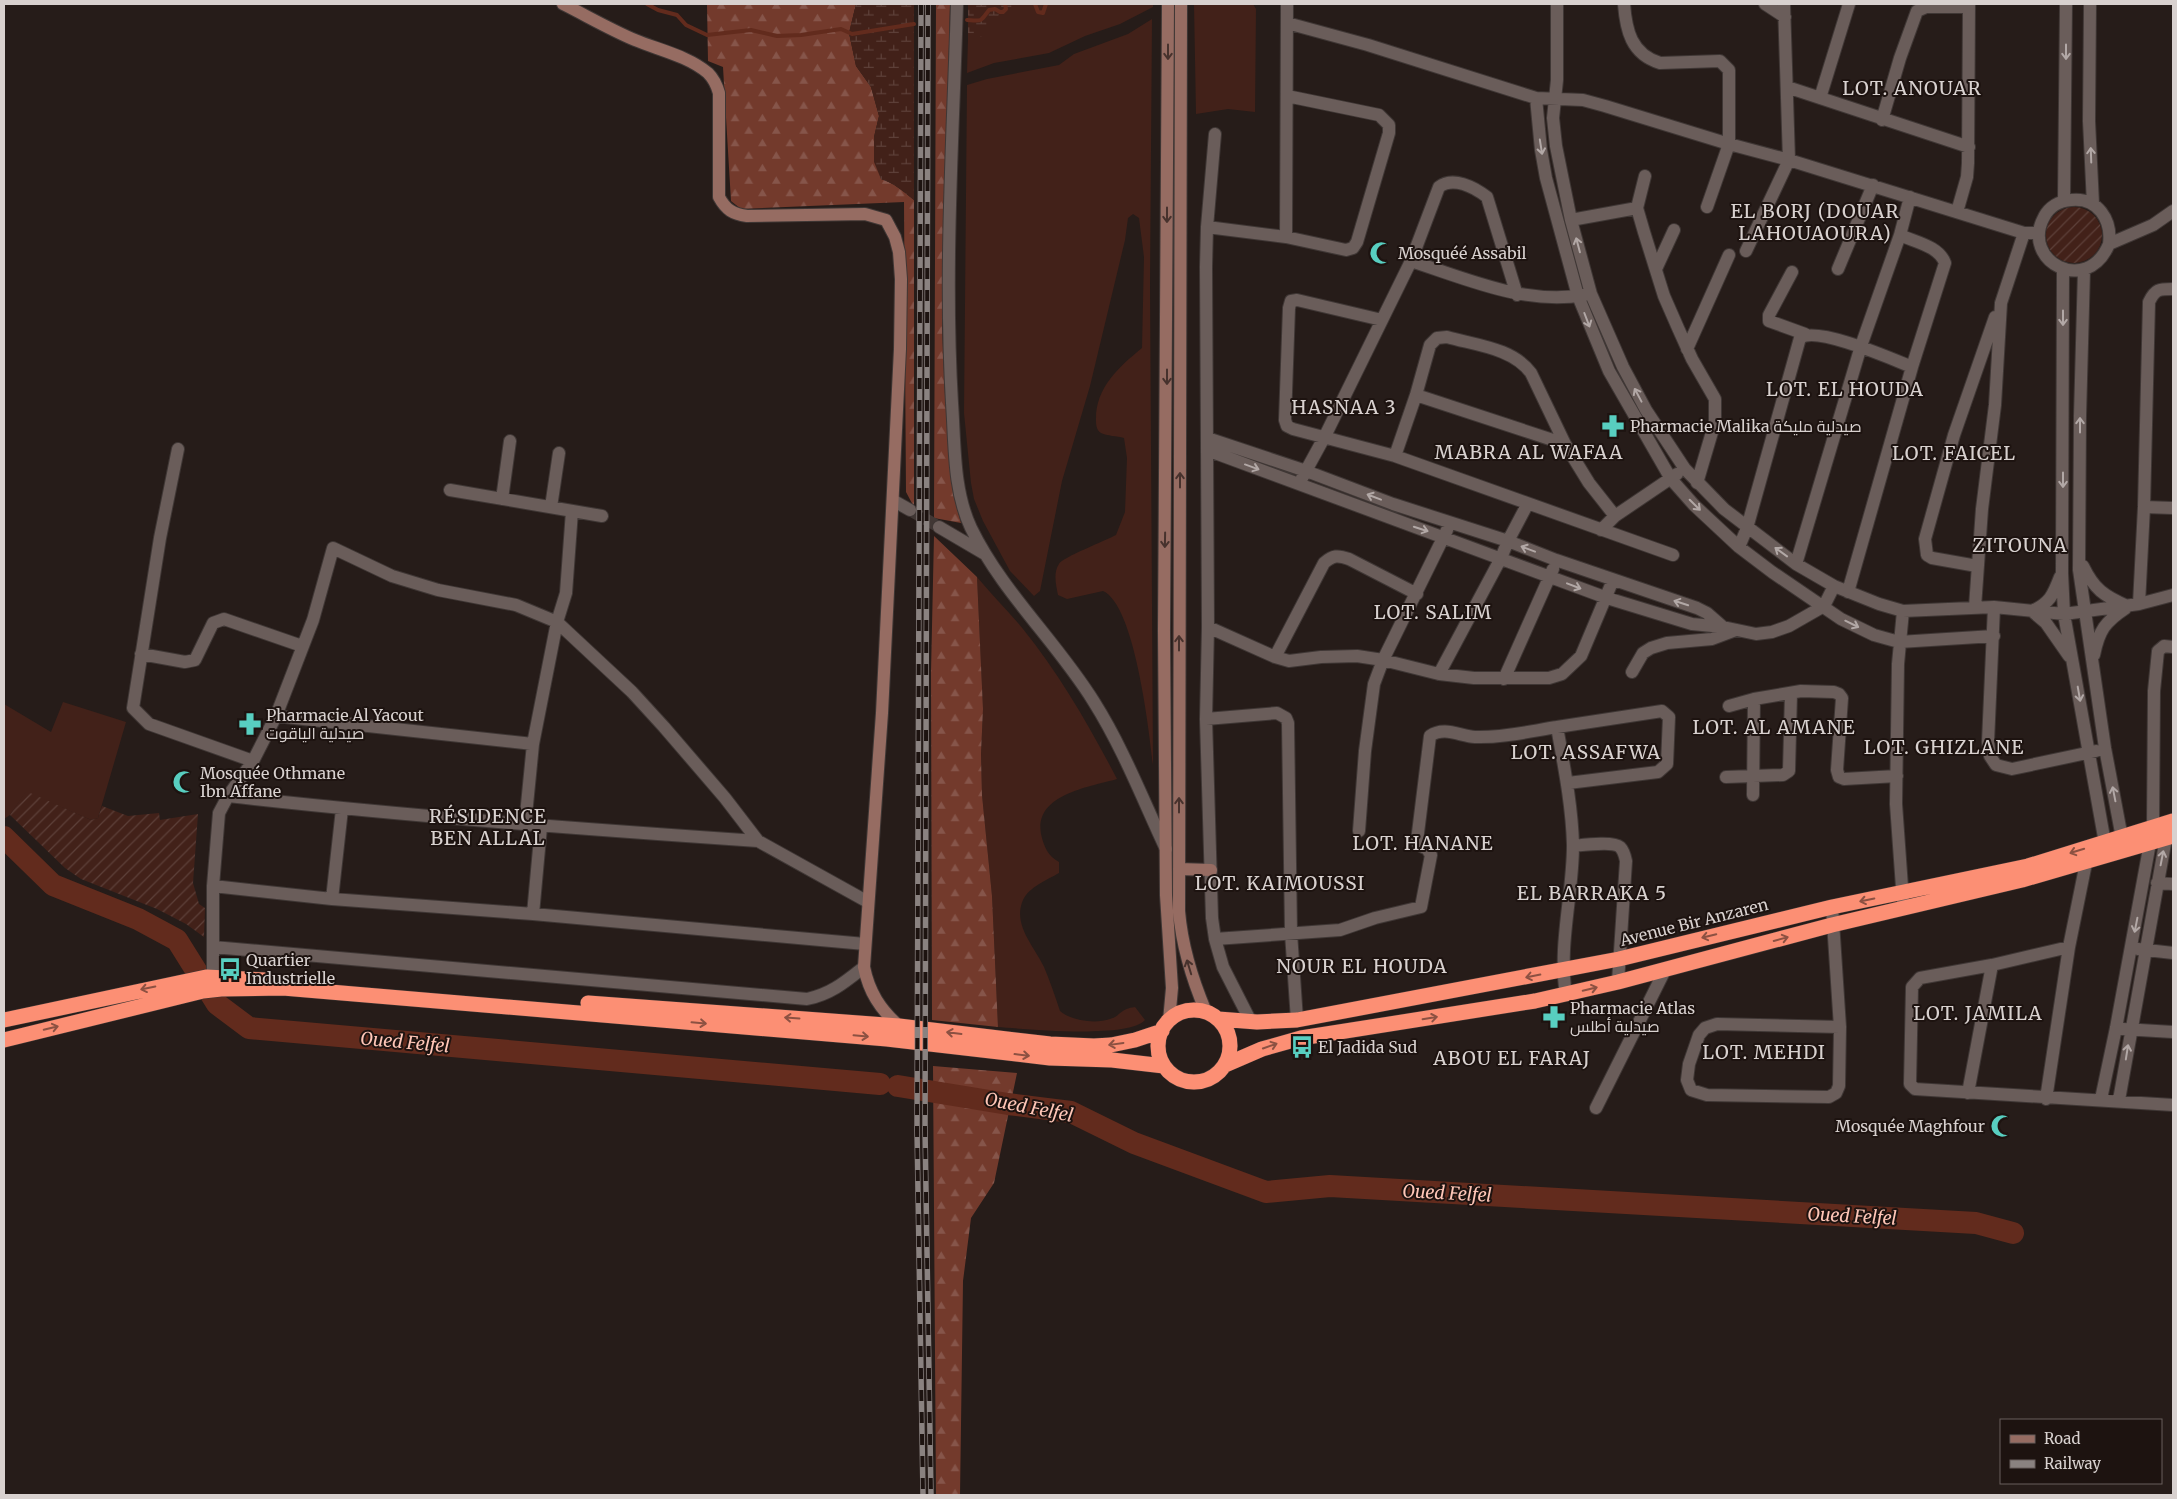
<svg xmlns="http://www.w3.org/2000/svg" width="2177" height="1499" viewBox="0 0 2177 1499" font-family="Merriweather,Cairo,serif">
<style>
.grass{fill:#422119}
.forest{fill:url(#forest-firs)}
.wetland{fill:url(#wetland-marsh)}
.garden{fill:url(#garden-furrows)}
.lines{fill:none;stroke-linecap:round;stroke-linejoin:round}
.stream{stroke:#622b1d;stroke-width:4}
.river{stroke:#622b1d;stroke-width:22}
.street-tunnel{stroke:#413734;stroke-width:12;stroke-dasharray:12 6;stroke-linecap:butt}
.street-casing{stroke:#3f3735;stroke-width:14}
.secondary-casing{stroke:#3f3735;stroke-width:14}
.highway-casing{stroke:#3f3735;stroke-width:16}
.street{stroke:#6a5d5a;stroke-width:12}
.secondary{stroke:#966c62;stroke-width:12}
.highway{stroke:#fc8f74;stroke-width:15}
.rail-casing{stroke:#8a8280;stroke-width:5.5}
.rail{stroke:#1d1310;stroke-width:4;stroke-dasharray:11;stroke-linecap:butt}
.oneway{stroke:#47322d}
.oneway2{stroke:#b2a8a6}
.oneway3{stroke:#8c5142}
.labels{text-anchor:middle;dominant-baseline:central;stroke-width:4;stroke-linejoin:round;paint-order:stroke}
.poi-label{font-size:16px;fill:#d8d1cf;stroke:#1d1310;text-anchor:start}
.street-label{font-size:16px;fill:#d8d1cf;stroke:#1d1310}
.water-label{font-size:18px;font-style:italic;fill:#ffc6b7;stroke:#1d1310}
.quarter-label{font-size:19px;letter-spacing:1px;fill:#d8d1cf;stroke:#1d1310}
</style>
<defs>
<pattern id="forest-firs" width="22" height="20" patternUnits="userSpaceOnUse" patternTransform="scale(1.25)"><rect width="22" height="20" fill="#733a2c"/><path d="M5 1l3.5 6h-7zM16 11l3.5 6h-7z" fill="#86554a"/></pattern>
<pattern id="wetland-marsh" width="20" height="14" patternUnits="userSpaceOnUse" patternTransform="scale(1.25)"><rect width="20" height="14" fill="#422119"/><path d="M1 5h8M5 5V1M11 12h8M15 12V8" fill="none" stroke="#5d4039"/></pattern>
<pattern id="garden-furrows" width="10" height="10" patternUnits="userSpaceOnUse" patternTransform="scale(1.25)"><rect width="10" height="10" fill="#422119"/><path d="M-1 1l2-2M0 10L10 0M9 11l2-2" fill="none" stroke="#5d4039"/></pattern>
</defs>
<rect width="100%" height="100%" fill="#261c19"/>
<!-- grass -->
<path class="grass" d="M 969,4 L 1153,4 L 1153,7 L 1120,24 L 1085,36 L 1049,53 L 994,63 L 967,73 Z
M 1194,4 L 1253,4 L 1256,9 L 1255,112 L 1228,109 L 1196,114 Z
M 1152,19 L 1150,285 L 1153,765 C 1149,731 1135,605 1103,591 L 1067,599 L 1058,595 C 1056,585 1053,573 1059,564 C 1061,558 1107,540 1116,535 L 1125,512 L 1127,458 L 1124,438 C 1117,436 1107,436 1101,433 C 1096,430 1096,424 1096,419 C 1096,387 1119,367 1142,348 L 1144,257 L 1139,218 L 1133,214 L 1128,218 L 1125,240 L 1090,386 L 1062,481 L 1040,591 L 1034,596 L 1010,571 L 983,521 L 974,499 L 971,483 L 964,413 L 967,85 L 987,79 L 1059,65 L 1074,54 L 1128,34 Z
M 977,577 C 992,595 1008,611 1023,629 C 1060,675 1090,727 1117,779 C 1090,787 1034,794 1041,834 C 1044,847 1048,856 1059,862 L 1059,873 C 1047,880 1029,887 1023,900 C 1012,925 1035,947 1044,967 C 1050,981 1055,996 1060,1011 C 1071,1021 1096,1024 1110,1019 C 1121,1016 1119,1009 1135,1007 L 1145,1020 C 1129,1039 1025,1029 998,1027 L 992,896 L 982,795 L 981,754 L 983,709 Z
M 63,702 L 126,722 L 98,818 L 91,820 L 26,792 L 10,815 L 4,819 L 4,704 L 51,732 Z"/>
<!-- forest -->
<path class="forest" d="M 707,4 L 856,4 L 849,33 L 856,66 L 871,87 L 879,116 L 874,137 L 881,179 C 894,183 903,191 914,200 L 914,507 L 906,492 L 904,202 L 741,209 L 731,201 L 723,67 L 708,61 Z
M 936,4 L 950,4 L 942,327 L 945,396 L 954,497 L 961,523 L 934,518 Z
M 934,536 L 977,577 L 983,709 L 981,754 L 982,795 L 992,896 L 998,1027 L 932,1020 L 931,672 Z
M 933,1066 L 1017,1073 L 994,1183 L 971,1218 L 963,1281 L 960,1495 L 936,1495 Z"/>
<!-- wetland -->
<path class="wetland" d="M 856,4 L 914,4 L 914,200 C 903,191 894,183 881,179 L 874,162 L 874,137 L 879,116 L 871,87 L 856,66 L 849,33 Z
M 968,4 L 1021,4 C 1016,8 1009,8 1003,12 C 987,22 995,38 968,39 Z"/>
<!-- garden -->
<path class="garden" d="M2046 235a28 28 0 1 1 56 0a28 28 0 1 1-56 0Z
M 26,791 L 91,820 L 98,818 L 102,806 L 128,816 L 159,813 L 160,820 L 198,814 L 193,883 L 199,904 L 205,908 L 204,937 L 186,924 L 157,909 L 81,879 L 65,868 L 10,815 Z"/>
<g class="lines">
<!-- stream -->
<path class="stream" d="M 647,4 L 658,10 L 677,15 L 686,25 L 707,35 L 751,30 L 777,36 L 801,35 L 841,29 L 852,34 L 914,24
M 1035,4 L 1038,12 L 1043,13 L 1046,4
M 967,20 C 983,21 980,22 989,10 L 995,9 L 1000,12 L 1003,12 L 1006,9 L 1005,4"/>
<!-- river -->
<path class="river" d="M 4,837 L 53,885 L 138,919 L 177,940 L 217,1004 L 249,1028 L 880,1084
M 898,1086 L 1008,1104 L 1071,1112 L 1134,1143 L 1266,1192 L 1330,1186 L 1976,1223 L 2013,1233"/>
<!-- street-tunnel -->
<path class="street-tunnel" d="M 910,510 L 939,527"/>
<defs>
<path id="street" d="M 957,4 C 953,137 944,270 952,403 C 955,444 953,490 971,528 C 1002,592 1057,642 1094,702 C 1123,748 1143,800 1166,849
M 1557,4 L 1557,80 L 1553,118 L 1556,146 L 1571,220 L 1591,294 L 1623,367 L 1646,410 L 1685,469 L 1724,509 L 1796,564 L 1834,586 L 1879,604 L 1903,611 L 1994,607 L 2064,614 L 2139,604 L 2173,595
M 1624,4 C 1626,30 1631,54 1660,63 L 1720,61 L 1729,70 L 1729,144 L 1707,207
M 1765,4 L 1785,17
M 2090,4 L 2089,121 L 2093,204
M 1287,23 L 1368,45 L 1536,98 L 1583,100 L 1605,106 L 1729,144 L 1789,160 L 2024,233 L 2039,233
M 1787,87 L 1969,147
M 1536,98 L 1541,150 L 1546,178 L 1578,296 L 1609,371 L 1671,479 L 1694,505 L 1739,547 L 1772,572 L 1841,619 L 1874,635 L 1899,642 L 1994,636
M 1820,98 L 1849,4
M 1882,120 L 1900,58 L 1917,11 L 1926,7 L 1968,7
M 1215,134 L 1207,227 L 1206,267 L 1208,627 L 1206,719 L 1212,918 L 1215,939 L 1223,967 L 1251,1022
M 1645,176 L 1637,208 L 1644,232 L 1664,296 L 1678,328 L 1692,359 L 1715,399 L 1715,422 L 1697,483
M 2064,200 L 2066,4
M 1957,212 L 1967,177 L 1968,163 L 1969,4
M 1571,220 L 1637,208
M 1207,227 L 1286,237 L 1346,250 L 1353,248 L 1357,242 L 1389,133 L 1389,125 L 1379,115 L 1287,96
M 1900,235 C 1915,242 1939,246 1945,263 L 1912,367
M 1286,237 L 1287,4
M 2109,244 C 2112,220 2098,197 2071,200 C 2059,201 2049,207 2044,217 C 2020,261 2087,297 2109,244 L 2153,225 L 2173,211
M 1746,251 L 1789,160 L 1784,4
M 1411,261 C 1467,279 1524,305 1584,295
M 1656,269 L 1674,230
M 1838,269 L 1873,185
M 2063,269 L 2062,573 L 2064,614 L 2105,843 L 2111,846
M 2084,270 L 2080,416 L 2079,570 L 2105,748 L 2122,838 L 2119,844
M 1792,272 L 1769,315 L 1769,321 L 1805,334
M 1382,320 L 1297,300 L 1291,301 L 1289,308 L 1285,420 L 1287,426 L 1293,429 L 1395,456 L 1673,555
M 1687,349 L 1729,255
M 1416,395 L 1565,444
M 1207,438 L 1306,471 L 1393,504 L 1508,541 L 1556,560 L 1697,608 L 1707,613 L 1723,627
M 178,449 L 160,538 L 133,708 L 149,724 L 253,761
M 1207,450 L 1607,598 L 1692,624 L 1723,627 L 1756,634 L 1772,632 L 1789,626 L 1824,606 L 1834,586
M 1395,456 L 1416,395 L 1430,345 L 1437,338 L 1447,337 C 1475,345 1513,348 1531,373 L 1565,444 L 1589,483 L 1615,516
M 1302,478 L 1325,436 L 1411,261 L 1439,187 C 1453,176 1474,187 1487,197 L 1517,295
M 450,490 L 602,516
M 502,499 L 510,441
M 894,501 L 910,510
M 551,507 L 559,453
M 2144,507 L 2173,508
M 939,527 L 985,554
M 1601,530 L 1615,516 L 1677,474
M 1739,547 L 1747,528 L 1800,338 C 1817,326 1892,359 1912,367 L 1848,592
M 1796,564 L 1861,346 L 1900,235 L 1910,197
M 1977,566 L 1932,558 L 1927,555 L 1925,539 L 1954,435 L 1995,317
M 2083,566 C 2094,589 2104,596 2127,606
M 2060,577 C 2053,595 2050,603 2032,611 L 2046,623 L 2069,656
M 2139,604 L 2144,507 L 2149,302 C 2155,289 2159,289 2173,289
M 1975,607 L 1982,509 L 1995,405 L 2001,303 L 2024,233
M 1994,607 L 1988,742 L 1990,756 L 1996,765 L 2012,769 L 2096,751
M 1903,611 L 1898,664 L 1896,804 L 1903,901
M 1208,627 L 1275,657 L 1289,661 L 1321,657 L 1357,656 L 1383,660 L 1439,674 L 1474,678 L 1549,678 L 1562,674 L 1581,656 L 1613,580
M 141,654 L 185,662 L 195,660 L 213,623 L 224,619 L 302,646
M 2094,655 C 2099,630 2105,622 2126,608
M 1275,657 L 1324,563 C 1333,555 1338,555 1349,559 L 1417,594
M 1632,672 L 1643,653 L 1651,648 L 1667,643 L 1712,639 L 1736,630
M 1439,674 L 1501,558 L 1508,541 L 1527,505
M 1504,679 L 1553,569
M 1729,706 L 1754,699
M 276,716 L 533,744
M 1206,719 L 1277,713 L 1286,718 L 1288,723 L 1291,933 L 1297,1020
M 1726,777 L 1783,775 L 1789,771 L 1791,693
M 1753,795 L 1754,699 L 1801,691 L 1834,692 L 1839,694 L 1842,698 L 1837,770 L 1839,777 L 1844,779 L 1897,776
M 228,796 C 404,816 581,829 758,841
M 525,825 L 533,744 L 557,622 L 566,593 L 572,511
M 2153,828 L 2154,691 L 2158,651 L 2164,646 L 2173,647
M 1359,831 L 1365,751 L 1374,684 L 1383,660 L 1447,530
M 1573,846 C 1583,845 1613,841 1620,847 C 1624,851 1625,856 1626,861 L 1618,982
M 2157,883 L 2173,884
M 213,886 L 332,899 L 533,914 L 865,944
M 332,899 L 342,809
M 1832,907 L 1840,1027 L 1839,1086 L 1836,1093 L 1829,1097 L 1707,1095 L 1691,1090 L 1687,1080 L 1689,1064 L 1699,1035 L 1705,1028 L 1717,1024 L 1840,1027
M 533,914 L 541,827
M 1215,939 L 1340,930 L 1375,918 L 1421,907 L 1431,855 L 1427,849 L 1419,845 L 1417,841 L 1430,736 C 1444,726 1460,736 1475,737 C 1502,738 1531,731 1557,727
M 213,947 L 807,999 C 831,994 845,982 864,967
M 2069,947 L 1992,965 L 1920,978 L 1912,987 L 1910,1084 L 1915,1089 L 2173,1105
M 2138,949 L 2173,953
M 213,976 L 213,886 L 219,813 L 228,796 L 253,761 L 276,716 L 313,620 L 333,548 L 392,576 L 438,590 L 516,605 L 557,622 L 632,692 L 664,727 L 725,798 L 758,841 L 868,902
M 1566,995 C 1558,945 1573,895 1573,845 C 1572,806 1564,766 1557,727 L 1662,711 L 1669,717 L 1667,764 L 1658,772 L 1568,783
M 2123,1029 L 2173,1032
M 1968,1093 L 1992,965
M 2046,1099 L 2069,947 L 2086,863
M 2101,1099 L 2116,1028 L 2150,843
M 2119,1100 L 2166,838
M 1596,1108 L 1665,970"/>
<path id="secondary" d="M 563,4 C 587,16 611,30 635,40 C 659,50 688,56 708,73 C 714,79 717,86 719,93 L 719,197 C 726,210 733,214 747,216 L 865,214 L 886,220 L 895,237 L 899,252 L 901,279 L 900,349 L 882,713 L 864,967 C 869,992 880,1009 899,1026
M 1168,4 L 1164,631 L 1166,895 L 1172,988 L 1169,1021
M 1181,4 L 1179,911 C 1182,947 1192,979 1206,1012
M 1179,869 L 1211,870"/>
<path id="highway" d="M 588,1003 L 899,1026 L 1050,1044 L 1094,1046 L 1111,1045 L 1135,1040 L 1162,1031
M1158 1046a36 36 0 1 1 72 0a36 36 0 1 1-72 0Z
M 1218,1019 L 1257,1022 L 1297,1020 L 1619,959 L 1832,907 L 2028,866 L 2173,821
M 4,1020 L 206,977 L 266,980
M 4,1040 L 203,991 L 221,989 L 283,988 L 887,1039 L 1050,1058 L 1112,1060 L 1164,1066
M 1225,1065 L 1262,1049 L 1301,1038 L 1535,1001 L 1618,982 L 1832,925 L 2022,880 L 2173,836"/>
</defs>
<!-- street casing -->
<use href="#street" class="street-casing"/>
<!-- secondary casing -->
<use href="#secondary" class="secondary-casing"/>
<!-- highway casing -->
<use href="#highway" class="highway-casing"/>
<!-- street -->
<use href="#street" class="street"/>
<!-- secondary -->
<use href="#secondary" class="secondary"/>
<!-- highway -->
<use href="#highway" class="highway"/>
<defs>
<path id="rail" d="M 921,4 L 917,1131 L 923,1495
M 928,4 L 925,1130 L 931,1495"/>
</defs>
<!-- rail casing -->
<use href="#rail" class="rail-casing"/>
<!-- rail -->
<use href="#rail" class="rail"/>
</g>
<!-- one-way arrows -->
<defs><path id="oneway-shaft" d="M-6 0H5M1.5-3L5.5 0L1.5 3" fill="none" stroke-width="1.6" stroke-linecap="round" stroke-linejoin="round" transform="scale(1.25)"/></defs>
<g class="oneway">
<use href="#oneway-shaft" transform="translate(1168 52) rotate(90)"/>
<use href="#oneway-shaft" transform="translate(1167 215) rotate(90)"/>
<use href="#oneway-shaft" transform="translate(1167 377) rotate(90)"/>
<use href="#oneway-shaft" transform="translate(1180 480) rotate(-90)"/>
<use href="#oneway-shaft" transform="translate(1165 540) rotate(91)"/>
<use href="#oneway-shaft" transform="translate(1179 643) rotate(-90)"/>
<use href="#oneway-shaft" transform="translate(1179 805) rotate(-90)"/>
<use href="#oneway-shaft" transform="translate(1189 967) rotate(-107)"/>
</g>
<g class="oneway2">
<use href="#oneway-shaft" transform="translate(2066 52) rotate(90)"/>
<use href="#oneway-shaft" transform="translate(1541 147) rotate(81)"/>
<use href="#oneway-shaft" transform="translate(2091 155) rotate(-92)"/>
<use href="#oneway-shaft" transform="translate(1578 245) rotate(-105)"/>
<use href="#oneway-shaft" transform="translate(2063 318) rotate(90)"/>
<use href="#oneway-shaft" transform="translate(1587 320) rotate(69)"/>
<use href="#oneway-shaft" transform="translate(1638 395) rotate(-118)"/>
<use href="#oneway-shaft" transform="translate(2080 425) rotate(-90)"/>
<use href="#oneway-shaft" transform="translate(1252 467) rotate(20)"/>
<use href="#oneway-shaft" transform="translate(2063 480) rotate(90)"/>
<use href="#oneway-shaft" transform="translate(1374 497) rotate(-159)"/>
<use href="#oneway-shaft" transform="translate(1695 505) rotate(45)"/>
<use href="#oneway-shaft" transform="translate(1421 529) rotate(18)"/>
<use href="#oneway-shaft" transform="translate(1528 549) rotate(-159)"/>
<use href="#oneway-shaft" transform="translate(1781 552) rotate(-144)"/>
<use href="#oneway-shaft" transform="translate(1574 586) rotate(21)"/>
<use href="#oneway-shaft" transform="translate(1681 603) rotate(-162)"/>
<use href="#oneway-shaft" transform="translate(1852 624) rotate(26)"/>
<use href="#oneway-shaft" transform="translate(2079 694) rotate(80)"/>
<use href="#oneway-shaft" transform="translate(2114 794) rotate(-101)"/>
<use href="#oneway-shaft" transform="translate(2162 858) rotate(-79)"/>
<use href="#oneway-shaft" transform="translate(2136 925) rotate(101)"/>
<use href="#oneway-shaft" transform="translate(2127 1052) rotate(-81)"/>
</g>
<g class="oneway3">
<use href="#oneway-shaft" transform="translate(2077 851) rotate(163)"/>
<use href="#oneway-shaft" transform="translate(1867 900) rotate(168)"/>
<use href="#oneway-shaft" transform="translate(1709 936) rotate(166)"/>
<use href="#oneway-shaft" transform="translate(1781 939) rotate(-15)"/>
<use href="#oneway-shaft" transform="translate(1533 976) rotate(169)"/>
<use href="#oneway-shaft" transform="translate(148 988) rotate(168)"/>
<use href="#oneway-shaft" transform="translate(1590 989) rotate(-13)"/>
<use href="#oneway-shaft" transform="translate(792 1018) rotate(-176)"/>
<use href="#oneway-shaft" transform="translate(1430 1018) rotate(-9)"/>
<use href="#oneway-shaft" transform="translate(699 1023) rotate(5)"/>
<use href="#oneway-shaft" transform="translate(51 1028) rotate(-14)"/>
<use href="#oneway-shaft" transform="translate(954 1033) rotate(-173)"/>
<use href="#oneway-shaft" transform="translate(861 1036) rotate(5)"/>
<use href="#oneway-shaft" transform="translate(1116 1044) rotate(172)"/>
<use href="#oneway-shaft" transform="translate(1270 1046) rotate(-19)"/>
<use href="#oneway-shaft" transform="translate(1022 1055) rotate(7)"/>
</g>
<!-- icons -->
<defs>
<symbol id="mosque-bare" viewBox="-9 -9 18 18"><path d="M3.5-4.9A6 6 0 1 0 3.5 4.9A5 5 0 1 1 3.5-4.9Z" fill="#58cec0" stroke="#1d1310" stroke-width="2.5" paint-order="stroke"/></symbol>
<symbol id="pharmacy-bare" viewBox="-9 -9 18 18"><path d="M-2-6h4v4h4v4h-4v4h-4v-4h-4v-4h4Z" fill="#58cec0" stroke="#1d1310" stroke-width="2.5" paint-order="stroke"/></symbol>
<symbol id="bus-bare" viewBox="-9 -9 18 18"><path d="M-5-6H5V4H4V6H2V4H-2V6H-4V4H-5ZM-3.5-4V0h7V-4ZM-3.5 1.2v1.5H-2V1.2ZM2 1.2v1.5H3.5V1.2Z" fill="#58cec0" stroke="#1d1310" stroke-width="2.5" paint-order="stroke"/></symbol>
</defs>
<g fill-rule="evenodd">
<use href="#mosque-bare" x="1365" y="237" width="32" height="32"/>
<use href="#pharmacy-bare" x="1597" y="410" width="32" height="32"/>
<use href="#pharmacy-bare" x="234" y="708" width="32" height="32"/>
<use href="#mosque-bare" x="168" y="766" width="32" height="32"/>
<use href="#bus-bare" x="214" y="953" width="32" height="32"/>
<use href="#pharmacy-bare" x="1538" y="1001" width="32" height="32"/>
<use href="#bus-bare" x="1286" y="1031" width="32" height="32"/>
<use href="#mosque-bare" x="1986" y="1110" width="32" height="32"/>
</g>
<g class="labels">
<!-- poi labels -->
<g class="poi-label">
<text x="1398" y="253">Mosquéé Assabil</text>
<text x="1630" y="426">Pharmacie Malika صيدلية مليكة</text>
<text x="266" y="715">Pharmacie Al Yacout<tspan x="266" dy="18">صيدلية الياقوت</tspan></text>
<text x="200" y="773">Mosquée Othmane<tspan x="200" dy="18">Ibn Affane</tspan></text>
<text x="246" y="960">Quartier<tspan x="246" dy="18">Industrielle</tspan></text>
<text x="1570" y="1008">Pharmacie Atlas<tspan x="1570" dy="18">صيدلية أطلس</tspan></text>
<text x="1318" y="1047">El Jadida Sud</text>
<text x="1985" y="1126" text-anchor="end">Mosquée Maghfour</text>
</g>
<!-- street labels -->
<g class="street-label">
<text transform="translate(1694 922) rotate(-14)">Avenue Bir Anzaren</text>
</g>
<!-- water labels -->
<g class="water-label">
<text transform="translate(405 1042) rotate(5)">Oued Felfel</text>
<text transform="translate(1029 1107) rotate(11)">Oued Felfel</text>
<text transform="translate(1447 1193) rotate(3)">Oued Felfel</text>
<text transform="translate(1852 1216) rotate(3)">Oued Felfel</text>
</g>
<!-- quarter labels -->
<g class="quarter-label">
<text x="1912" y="88">LOT. ANOUAR</text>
<text x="1815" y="211">EL BORJ (DOUAR<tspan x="1815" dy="22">LAHOUAOURA)</tspan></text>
<text x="1845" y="389">LOT. EL HOUDA</text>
<text x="1344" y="407">HASNAA 3</text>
<text x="1529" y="452">MABRA AL WAFAA</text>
<text x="1954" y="453">LOT. FAICEL</text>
<text x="2020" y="545">ZITOUNA</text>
<text x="1433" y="612">LOT. SALIM</text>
<text x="1774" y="727">LOT. AL AMANE</text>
<text x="1944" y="747">LOT. GHIZLANE</text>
<text x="1586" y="752">LOT. ASSAFWA</text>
<text x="488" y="816">RÉSIDENCE<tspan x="488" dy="22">BEN ALLAL</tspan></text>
<text x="1423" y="843">LOT. HANANE</text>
<text x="1280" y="883">LOT. KAIMOUSSI</text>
<text x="1592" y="893">EL BARRAKA 5</text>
<text x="1362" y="966">NOUR EL HOUDA</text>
<text x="1978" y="1013">LOT. JAMILA</text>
<text x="1764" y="1052">LOT. MEHDI</text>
<text x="1512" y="1058">ABOU EL FARAJ</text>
</g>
</g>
<!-- border -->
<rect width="2177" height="1499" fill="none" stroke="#d8d1cf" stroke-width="10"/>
<!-- legend -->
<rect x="2000" y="1419" width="162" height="65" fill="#1d1310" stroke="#685f5c"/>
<rect x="2010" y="1435" width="25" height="8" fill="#966c62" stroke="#685f5c"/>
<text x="2044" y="1444" font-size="15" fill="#d8d1cf">Road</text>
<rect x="2010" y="1460" width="25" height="8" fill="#8a8280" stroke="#685f5c"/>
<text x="2044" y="1469" font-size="15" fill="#d8d1cf">Railway</text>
</svg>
